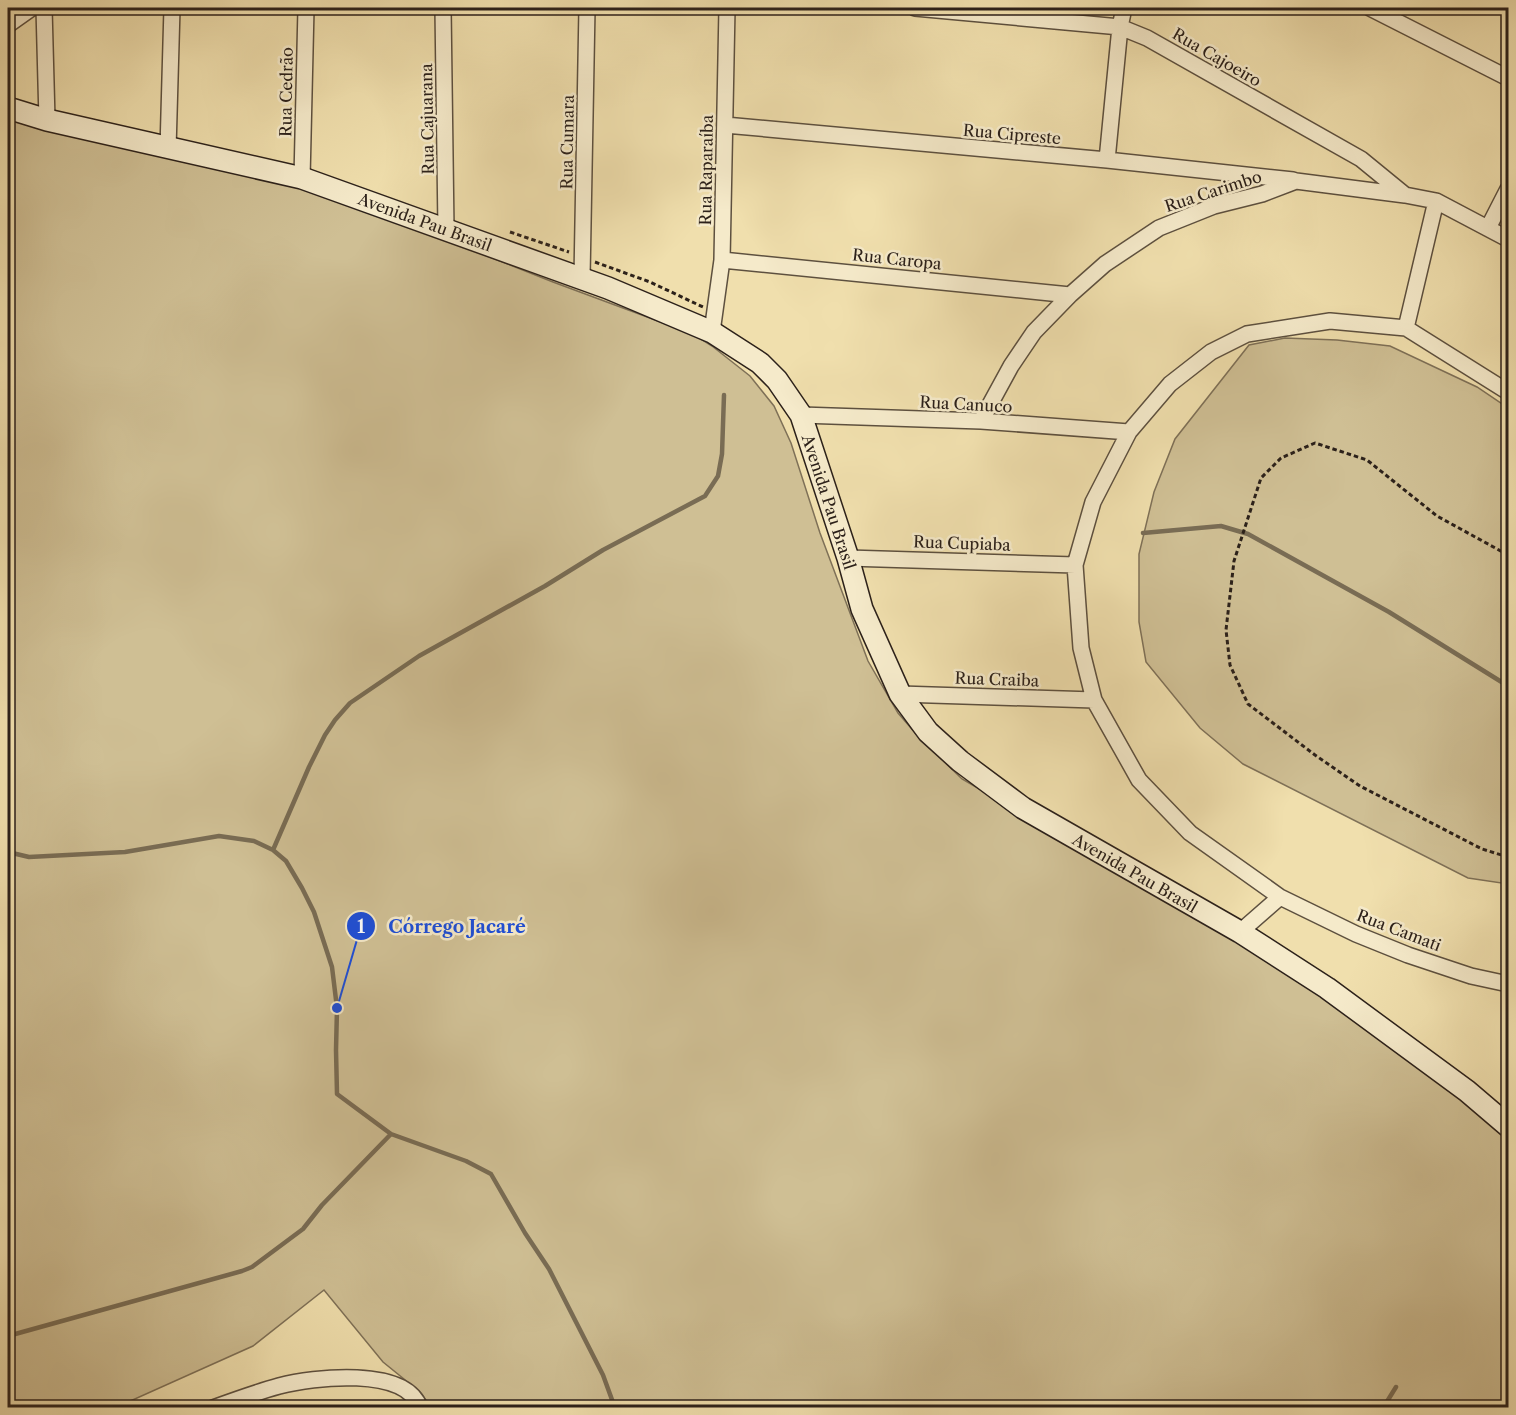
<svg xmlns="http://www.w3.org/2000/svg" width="1516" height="1415" viewBox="0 0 1516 1415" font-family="'Libre Caslon Text',serif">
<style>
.green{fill:#cfbf94;stroke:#7e7057;stroke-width:1.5}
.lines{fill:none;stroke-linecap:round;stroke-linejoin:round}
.stream{stroke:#796c54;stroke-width:4.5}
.minor-casing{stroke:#5d503f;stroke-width:18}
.secondary-casing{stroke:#2c211a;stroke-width:24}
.path{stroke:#2c211a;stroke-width:3;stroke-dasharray:4.5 3;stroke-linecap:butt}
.minor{stroke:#f5eaca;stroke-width:15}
.secondary{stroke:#f5eaca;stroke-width:21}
.labels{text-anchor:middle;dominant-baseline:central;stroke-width:5;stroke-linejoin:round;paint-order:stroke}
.street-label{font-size:16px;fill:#2c211a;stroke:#f5eaca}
.leader{fill:none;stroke:#1d4ed8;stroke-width:2}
.callout-dot{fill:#1d4ed8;stroke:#f5eaca;stroke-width:2}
.mark-label{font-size:18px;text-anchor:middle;font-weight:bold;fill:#fff}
.callout-label{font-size:18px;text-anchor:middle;font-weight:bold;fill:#1d4ed8;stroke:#f5eaca;stroke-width:5;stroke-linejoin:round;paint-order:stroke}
</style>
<rect width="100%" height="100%" fill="#f0dfad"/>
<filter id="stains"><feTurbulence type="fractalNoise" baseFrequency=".00333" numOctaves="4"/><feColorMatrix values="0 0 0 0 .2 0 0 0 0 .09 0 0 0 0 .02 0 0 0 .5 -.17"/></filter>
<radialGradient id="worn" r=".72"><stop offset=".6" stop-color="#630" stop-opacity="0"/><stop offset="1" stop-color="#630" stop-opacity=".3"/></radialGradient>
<!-- green -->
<path class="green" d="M 8,113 L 310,186 L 553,282 L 693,334 L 712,346 L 750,376 L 774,406 L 791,443 L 820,533 L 868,661 L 898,713 L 917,735 L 962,779 L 1312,983 L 1508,1135 L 1508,1407 L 431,1407 L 420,1392 L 383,1362 L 324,1290 L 253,1346 L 117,1407 L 8,1407 Z
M 1285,338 L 1337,340 L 1390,346 L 1477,387 L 1508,408 L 1508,884 L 1468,878 L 1243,764 L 1200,728 L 1146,662 L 1139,622 L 1139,554 L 1154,492 L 1175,439 L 1249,345 Z"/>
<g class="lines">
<!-- stream -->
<path class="stream" d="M 1143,533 L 1221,526 L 1248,534 L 1389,612 L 1508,686
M 273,850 L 309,767 L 325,735 L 335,720 L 350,703 L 419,656 L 545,586 L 603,550 L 705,496 L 718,476 L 722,454 L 724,395
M 8,852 L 29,857 L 125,852 L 219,836 L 254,841 L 273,850 L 286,861 L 302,888 L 314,912 L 332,967 L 337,1008 L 336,1050 L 337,1094 L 391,1134 L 466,1161 L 491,1174 L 525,1233 L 549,1269 L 603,1375 L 615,1408
M 8,1336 L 242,1271 L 252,1267 L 303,1229 L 322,1205 L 391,1134
M 1383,1408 L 1396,1387"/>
<defs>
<path id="minor" d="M 44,8 L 47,120
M 443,8 L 446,230
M 915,8 L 1120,27 L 1147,38 L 1361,159 L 1405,195
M 1370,8 L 1508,78
M 8,25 L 32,8
M 725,125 L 1107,160 L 1293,180
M 168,149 L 172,8
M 1107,160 L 1120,27 L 1124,8
M 302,178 L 306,8
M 1488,228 L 1508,189
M 722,260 L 1070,295
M 582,277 L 587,8
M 1406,328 L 1436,201
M 712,332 L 722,260 L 727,8
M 1508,392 L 1406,328 L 1330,321 L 1247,334 L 1211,352 L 1170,384 L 1129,432 L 1093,502 L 1075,565 L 1081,648 L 1094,700 L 1139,780 L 1190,833 L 1280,897 L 1356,934 L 1408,955 L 1471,976 L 1508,984
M 801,415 L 981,421 L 1129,432
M 981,421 L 1011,366 L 1034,332 L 1070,295 L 1105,264 L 1159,228 L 1214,206 L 1262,194 L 1296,181 L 1405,195 L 1436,201 L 1508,239
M 848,558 L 1075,565
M 900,694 L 1094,700
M 1240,932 L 1280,897
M 213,1408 C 235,1400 257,1392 279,1386 C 313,1377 406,1366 420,1408"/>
<path id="secondary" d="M 8,108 L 47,120 L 302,178 L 608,288 L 712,332 L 760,363 L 777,380 L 801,415 L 848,558 L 862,609 L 900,694 L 928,732 L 960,761 L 1023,808 L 1240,932 L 1327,988 L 1467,1091 L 1508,1126"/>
</defs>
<!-- minor casing -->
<use href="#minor" class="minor-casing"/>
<!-- secondary casing -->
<use href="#secondary" class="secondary-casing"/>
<!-- path -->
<path class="path" d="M 510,232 L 569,252
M 595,262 L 650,282 L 703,307
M 1508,555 L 1437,516 L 1367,460 L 1315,443 L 1281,458 L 1261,478 L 1234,561 L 1226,630 L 1230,665 L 1248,704 L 1315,755 L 1360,786 L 1482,849 L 1508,857"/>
<!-- minor -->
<use href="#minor" class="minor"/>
<!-- secondary -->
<use href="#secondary" class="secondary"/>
</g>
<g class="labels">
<!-- street labels -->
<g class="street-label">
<text transform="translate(1217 57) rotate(30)">Rua Cajoeiro</text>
<text transform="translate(286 92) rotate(-89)">Rua Cedrão</text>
<text transform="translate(427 119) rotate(-91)">Rua Cajuarana</text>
<text transform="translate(1012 134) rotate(5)">Rua Cipreste</text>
<text transform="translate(567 142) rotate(-89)">Rua Cumara</text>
<text transform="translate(706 170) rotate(-89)">Rua Raparaíba</text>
<text transform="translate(1213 191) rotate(-18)">Rua Carimbo</text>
<text transform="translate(425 222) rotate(20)">Avenida Pau Brasil</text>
<text transform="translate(897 259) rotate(6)">Rua Caropa</text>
<text transform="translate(966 404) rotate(3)">Rua Canuco</text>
<text transform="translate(829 502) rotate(72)">Avenida Pau Brasil</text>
<text transform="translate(962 543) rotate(2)">Rua Cupiaba</text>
<text transform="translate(997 679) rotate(2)">Rua Craiba</text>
<text transform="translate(1135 873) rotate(30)">Avenida Pau Brasil</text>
<text transform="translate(1399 930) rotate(21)">Rua Camati</text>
</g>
</g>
<!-- callouts -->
<path class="leader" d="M337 1008L361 926"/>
<g class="callout-dot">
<circle cx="337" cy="1008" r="6"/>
<circle cx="361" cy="926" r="15"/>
</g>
<g class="mark-label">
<text x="361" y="933">1</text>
</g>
<g class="callout-label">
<text x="457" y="933">Córrego Jacaré</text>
</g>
<!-- margin -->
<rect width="1516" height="1415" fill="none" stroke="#f0dfad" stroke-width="30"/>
<rect x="9" y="9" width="1498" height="1397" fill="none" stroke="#2c211a" stroke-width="3"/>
<rect x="15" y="15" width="1486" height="1385" fill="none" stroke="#2c211a" stroke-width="1.5"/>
<rect width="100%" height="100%" filter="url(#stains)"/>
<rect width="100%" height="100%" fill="url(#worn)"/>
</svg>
